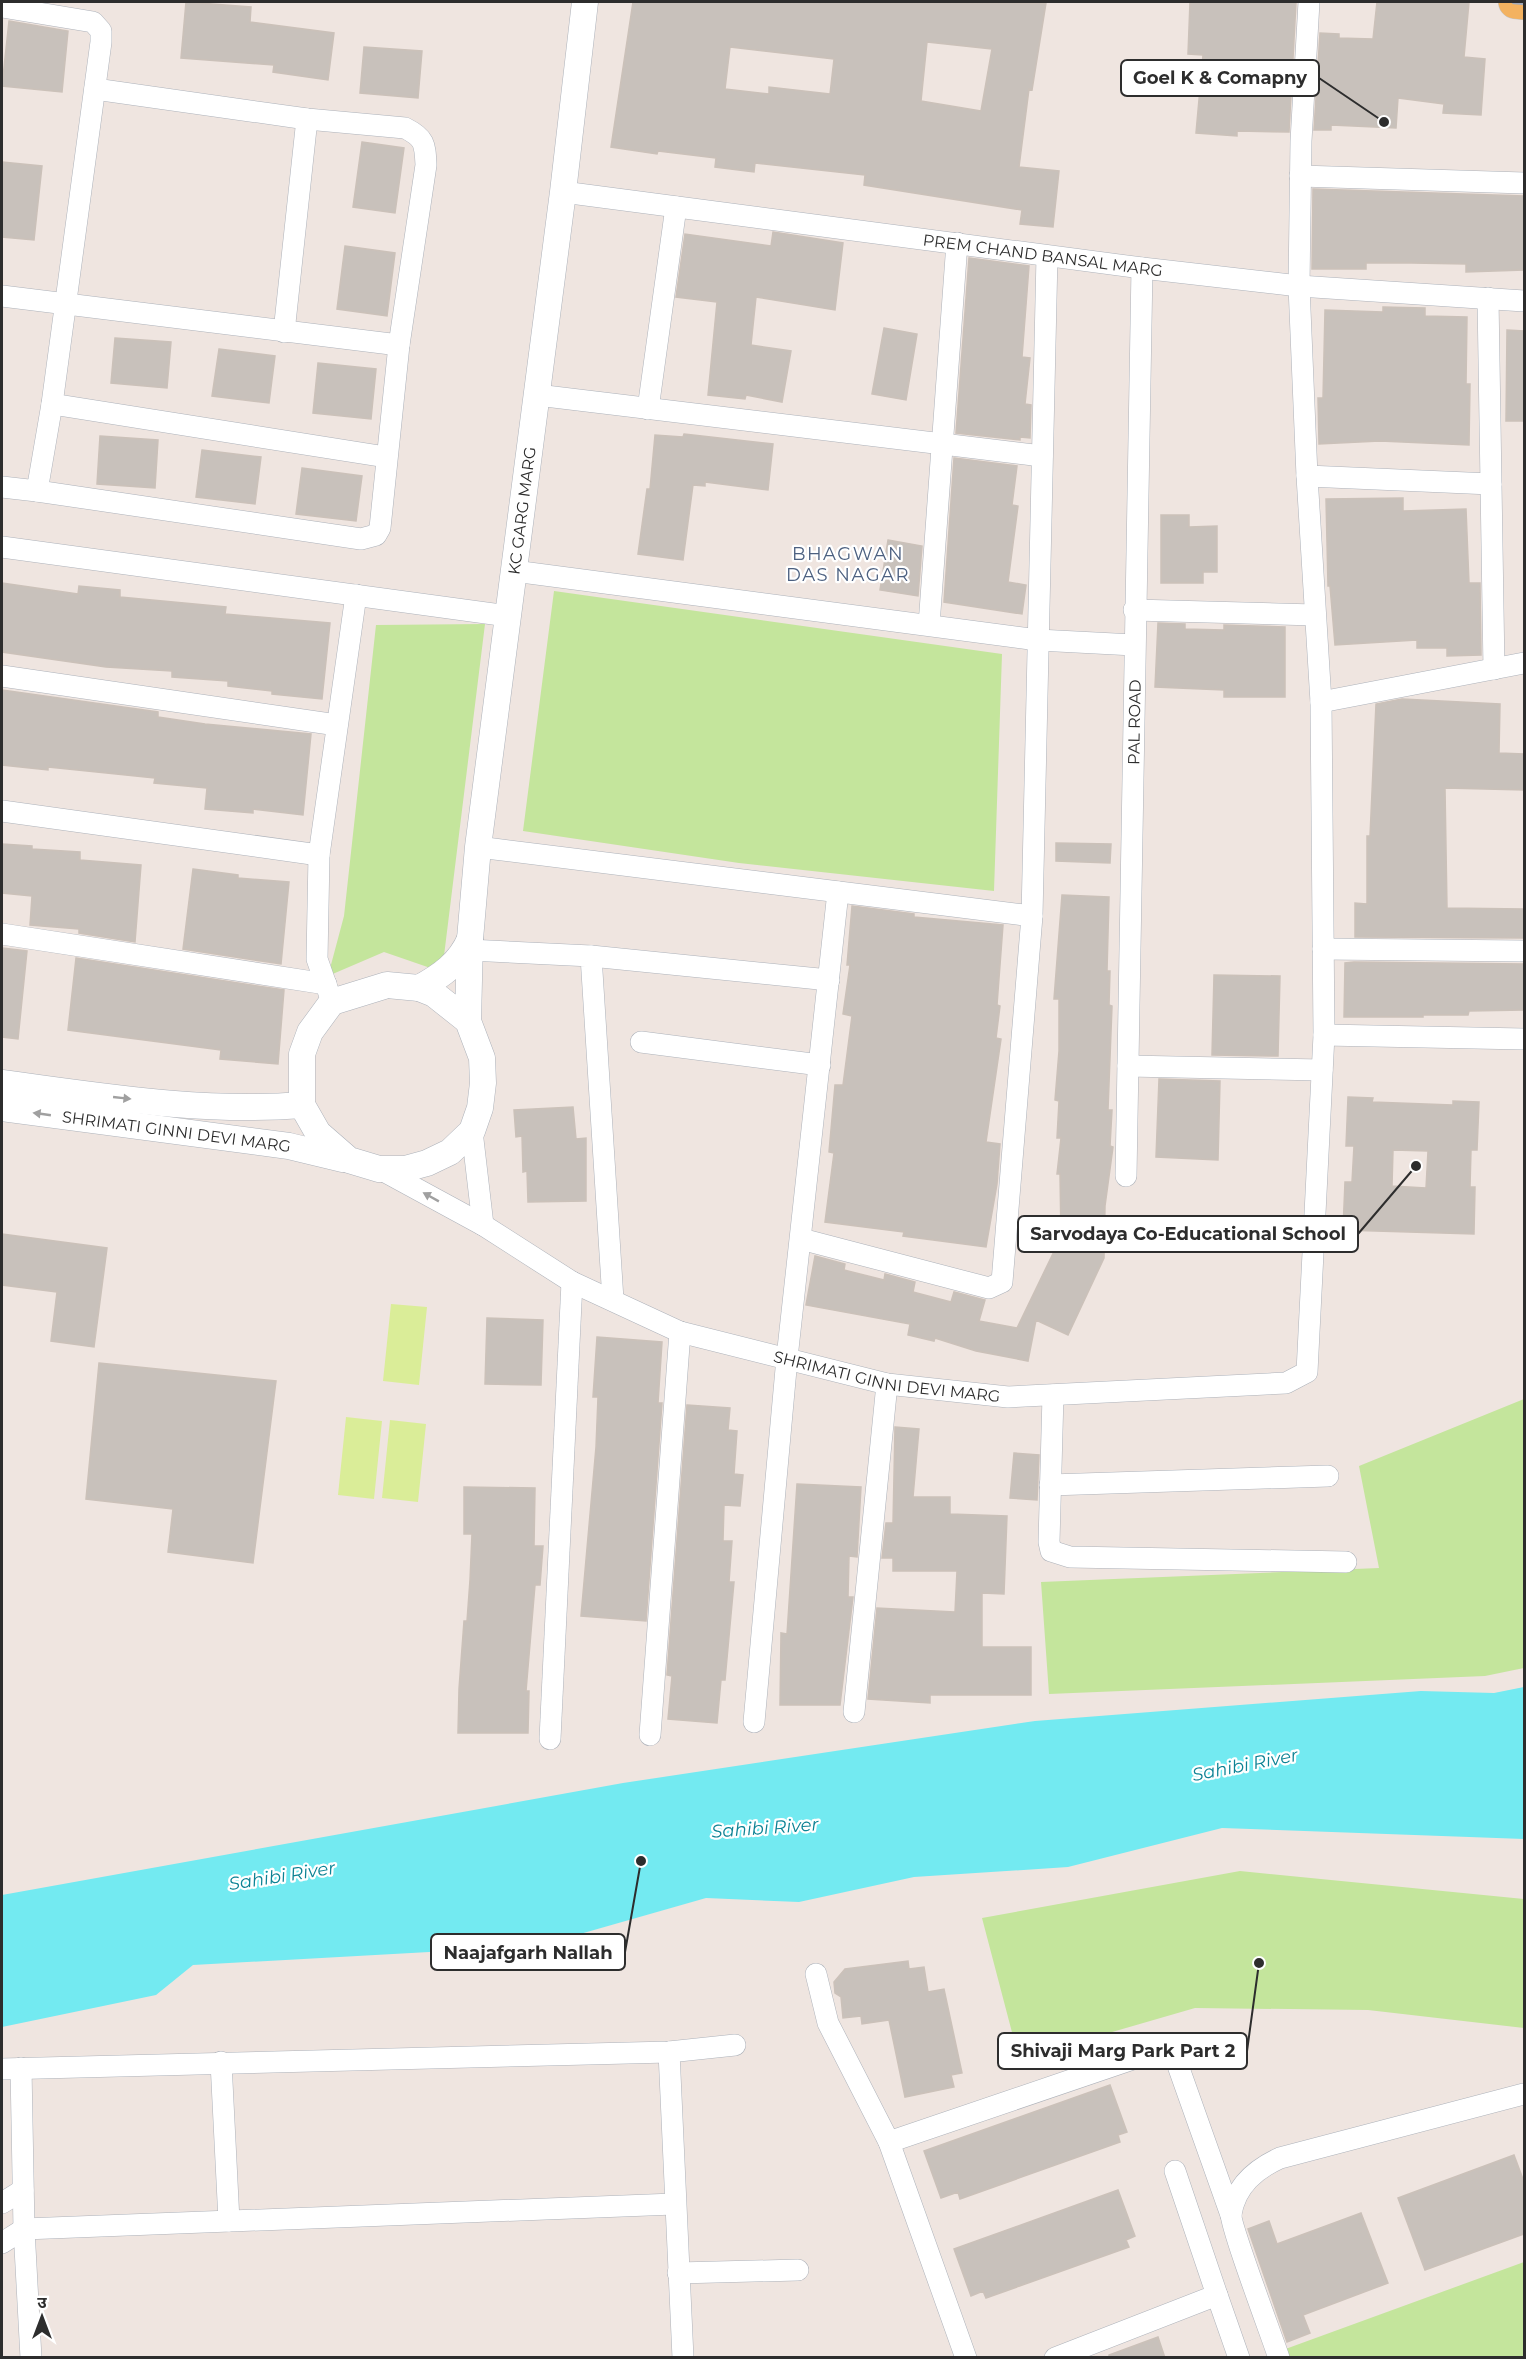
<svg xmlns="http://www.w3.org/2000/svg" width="1526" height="2359" viewBox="0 0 1526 2359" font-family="Montserrat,'Noto Sans Devanagari',sans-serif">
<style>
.green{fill:#c4e59c}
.pitch{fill:#daed98}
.water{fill:#73eaf1}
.building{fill:#c8c1bb;stroke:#cbc1b9;stroke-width:1.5;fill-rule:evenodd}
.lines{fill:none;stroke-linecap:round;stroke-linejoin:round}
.minor-casing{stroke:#adb2ba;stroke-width:22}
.tertiary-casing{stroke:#adb2ba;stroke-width:27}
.primary-casing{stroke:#c4c4c4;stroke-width:34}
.minor{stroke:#fff;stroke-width:21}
.tertiary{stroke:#fff;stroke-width:26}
.primary{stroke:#f3b260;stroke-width:33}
.rail{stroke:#a2aab8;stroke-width:4.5}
.oneway{fill:#a0a0a0}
.labels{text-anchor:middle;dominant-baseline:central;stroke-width:4.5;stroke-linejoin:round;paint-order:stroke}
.street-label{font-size:16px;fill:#2d2d2d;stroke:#fff}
.neighbourhood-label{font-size:18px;letter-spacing:1.5px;fill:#4c6080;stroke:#fff}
.water-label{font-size:18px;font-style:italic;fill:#0c8294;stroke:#fff}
.leader{fill:none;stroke:#2d2d2d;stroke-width:2}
.callout-dot{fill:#2d2d2d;stroke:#fff;stroke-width:2}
.callout{fill:#fff;stroke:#2d2d2d;stroke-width:2}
.callout-label{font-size:18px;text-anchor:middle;font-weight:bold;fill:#2d2d2d}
</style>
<rect width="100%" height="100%" fill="#efe5e0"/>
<!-- green -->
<path class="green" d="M 554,591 L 1002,654 L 994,891 L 739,863 L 523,831 Z
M 485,624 L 442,972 L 384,952 L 328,976 L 344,916 L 376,625 Z
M 1524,1399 L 1524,1668 L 1485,1676 L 1049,1694 L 1041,1582 L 1379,1568 L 1359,1466 Z
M 1240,1871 L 1524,1899 L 1524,2028 L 1368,2010 L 1195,2008 L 1019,2059 L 982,1918 Z
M 1524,2262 L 1524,2357 L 1283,2358 L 1280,2351 Z"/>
<!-- pitch -->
<path class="pitch" d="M 391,1304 L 427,1307 L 419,1385 L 383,1381 Z
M 346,1417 L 382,1421 L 374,1499 L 338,1495 Z
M 390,1420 L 426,1424 L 418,1502 L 382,1498 Z"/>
<!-- water -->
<path class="water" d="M 1524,1687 L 1524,1839 L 1222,1828 L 1068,1867 L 914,1877 L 799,1902 L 706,1898 L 538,1946 L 193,1965 L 156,1995 L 2,2027 L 2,1895 L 623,1783 L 1035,1721 L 1421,1691 L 1494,1693 Z"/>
<!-- building -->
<path class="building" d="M 186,2 L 251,7 L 250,22 L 334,33 L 328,80 L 273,72 L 274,65 L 181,58 Z
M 633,2 L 1046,3 L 1032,90 L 1029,89 L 1019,167 L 1059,171 L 1053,227 L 1020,224 L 1022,210 L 864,185 L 865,175 L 755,163 L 754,172 L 715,167 L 716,158 L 658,151 L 657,154 L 611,147 ZM 927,42 L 992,49 L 981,111 L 921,101 ZM 730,47 L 834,59 L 830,94 L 769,87 L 769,94 L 725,89 Z
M 1190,2 L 1296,2 L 1289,132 L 1237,131 L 1237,136 L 1196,133 L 1203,55 L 1188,54 Z
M 1377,2 L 1469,2 L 1464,57 L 1485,59 L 1481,115 L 1443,113 L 1444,104 L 1398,98 L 1396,128 L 1331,125 L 1331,130 L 1314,130 L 1320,33 L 1339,34 L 1339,38 L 1373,39 Z
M 9,21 L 68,31 L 62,92 L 2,86 Z
M 364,47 L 422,51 L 418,98 L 360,93 Z
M 362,142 L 404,148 L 395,213 L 353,207 Z
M 2,162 L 42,166 L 34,240 L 2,237 Z
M 1313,189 L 1524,196 L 1524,270 L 1466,272 L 1466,264 L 1412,263 L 1366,263 L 1366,269 L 1312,269 Z
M 773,232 L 843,243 L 835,310 L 756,297 L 751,345 L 791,351 L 782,402 L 746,395 L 745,399 L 708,395 L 717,302 L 676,297 L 685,234 L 771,246 Z
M 345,246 L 395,253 L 387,316 L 337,309 Z
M 969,258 L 1029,266 L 1022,357 L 1030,358 L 1025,404 L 1031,405 L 1030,438 L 1020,437 L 1020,440 L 956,433 Z
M 1383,307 L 1425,308 L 1425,316 L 1467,317 L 1466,384 L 1470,384 L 1469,445 L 1380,441 L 1319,444 L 1318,398 L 1323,398 L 1325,310 L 1383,312 Z
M 884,328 L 917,334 L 906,400 L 872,394 Z
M 1507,330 L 1524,331 L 1524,421 L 1506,421 Z
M 115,338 L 171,342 L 167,388 L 111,383 Z
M 219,349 L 275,356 L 269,403 L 212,396 Z
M 318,363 L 376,369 L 371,419 L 313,413 Z
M 684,434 L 773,444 L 768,490 L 705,482 L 705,486 L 693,485 L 683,560 L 638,554 L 647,489 L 650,489 L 655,435 L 683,437 Z
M 100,436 L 158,440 L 155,488 L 97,484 Z
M 202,450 L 261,457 L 255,504 L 196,497 Z
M 954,458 L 1017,466 L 1012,505 L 1018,506 L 1008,582 L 1026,585 L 1022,614 L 944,602 Z
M 302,468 L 362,476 L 356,521 L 296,514 Z
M 1403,498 L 1403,511 L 1466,509 L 1469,583 L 1480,583 L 1481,655 L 1447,656 L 1447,648 L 1417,648 L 1417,640 L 1335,645 L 1330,586 L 1328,586 L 1326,499 Z
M 1161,515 L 1189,515 L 1189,527 L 1217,526 L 1217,572 L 1203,572 L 1203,583 L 1161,583 Z
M 888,540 L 922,546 L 918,596 L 880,590 Z
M 2,583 L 78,594 L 79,586 L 120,590 L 120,597 L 226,607 L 225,614 L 330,623 L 322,699 L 272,694 L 272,691 L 228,686 L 228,681 L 172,677 L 172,671 L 106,667 L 2,652 Z
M 1158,623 L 1185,624 L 1185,629 L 1224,630 L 1224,625 L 1285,627 L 1285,697 L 1224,697 L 1224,690 L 1155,687 Z
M 2,690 L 158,712 L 158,717 L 205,724 L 311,734 L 303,815 L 253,809 L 253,813 L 205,809 L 207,788 L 154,783 L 155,778 L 48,767 L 48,770 L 2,765 Z
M 1402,699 L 1500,704 L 1499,753 L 1524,754 L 1524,790 L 1445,788 L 1447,908 L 1524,909 L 1524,938 L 1355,937 L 1355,903 L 1367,904 L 1367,836 L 1370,836 L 1376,704 Z
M 1056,843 L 1111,844 L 1110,863 L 1056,861 Z
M 2,844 L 32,846 L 32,849 L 80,852 L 80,860 L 141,865 L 135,942 L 79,933 L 79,929 L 30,925 L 32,896 L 2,893 Z
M 193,869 L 238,875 L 238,878 L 289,882 L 281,964 L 183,949 Z
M 1062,895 L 1109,897 L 1107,971 L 1110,971 L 1109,1005 L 1112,1006 L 1108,1110 L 1112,1110 L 1110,1146 L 1113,1147 L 1105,1206 L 1104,1258 L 1068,1335 L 1036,1320 L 1028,1361 L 976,1351 L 935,1338 L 934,1341 L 908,1335 L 910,1324 L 806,1305 L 815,1256 L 845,1264 L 844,1270 L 884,1280 L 885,1274 L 915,1282 L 913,1292 L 951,1302 L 954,1292 L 985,1300 L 979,1321 L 1017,1328 L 1061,1237 L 1060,1174 L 1057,1174 L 1061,1138 L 1057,1138 L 1059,1101 L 1055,1100 L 1059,1051 L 1059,999 L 1054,999 Z
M 852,906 L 914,914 L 914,917 L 1003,925 L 997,1005 L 1000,1006 L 996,1038 L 1001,1039 L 986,1142 L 1000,1144 L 997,1184 L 986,1247 L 903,1236 L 904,1232 L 825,1222 L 834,1153 L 829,1152 L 835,1085 L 843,1085 L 852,1016 L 843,1014 L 850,965 L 847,965 Z
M 2,948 L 27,951 L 18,1039 L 2,1037 Z
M 76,958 L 284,990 L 278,1064 L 220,1059 L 221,1050 L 68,1030 Z
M 1354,962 L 1524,964 L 1524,1010 L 1469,1011 L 1468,1015 L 1423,1015 L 1423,1017 L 1344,1017 L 1345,963 Z
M 1214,975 L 1280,976 L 1278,1056 L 1212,1055 Z
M 1159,1079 L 1220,1081 L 1218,1160 L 1156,1157 Z
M 1348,1097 L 1373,1098 L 1372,1102 L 1453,1105 L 1453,1101 L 1479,1102 L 1477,1150 L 1471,1150 L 1470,1187 L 1475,1187 L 1474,1234 L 1343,1230 L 1345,1182 L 1352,1182 L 1354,1146 L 1346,1146 ZM 1393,1150 L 1428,1151 L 1426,1188 L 1392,1186 Z
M 573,1107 L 576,1139 L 586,1138 L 586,1201 L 528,1202 L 527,1171 L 523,1172 L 522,1136 L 516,1137 L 514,1110 Z
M 2,1234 L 107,1248 L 94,1347 L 51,1341 L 57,1292 L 2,1285 Z
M 487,1318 L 543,1320 L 541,1385 L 485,1384 Z
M 597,1337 L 662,1342 L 658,1403 L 662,1403 L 646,1621 L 581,1616 L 596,1447 L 598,1397 L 593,1397 Z
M 99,1363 L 276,1381 L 253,1563 L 168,1552 L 173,1509 L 86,1499 Z
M 687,1405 L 730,1408 L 728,1430 L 737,1431 L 734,1474 L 743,1475 L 740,1506 L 724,1505 L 723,1541 L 732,1541 L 729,1582 L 734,1582 L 725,1680 L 721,1680 L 717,1723 L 668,1719 L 672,1676 L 667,1675 Z
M 895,1427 L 919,1429 L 913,1497 L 950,1497 L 950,1514 L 1007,1516 L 1004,1594 L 982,1593 L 982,1647 L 1031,1647 L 1031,1695 L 930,1695 L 930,1703 L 868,1699 L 877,1608 L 955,1612 L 957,1571 L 893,1571 L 893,1558 L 882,1558 L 886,1523 L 893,1523 Z
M 1014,1453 L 1039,1455 L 1037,1500 L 1010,1498 Z
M 797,1484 L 861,1487 L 857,1557 L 849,1556 L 848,1597 L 853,1597 L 840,1705 L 780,1705 L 781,1633 L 787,1634 Z
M 464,1487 L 535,1488 L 534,1546 L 543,1546 L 540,1585 L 535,1585 L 526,1691 L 529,1691 L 528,1733 L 458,1733 L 459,1689 L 464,1621 L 467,1621 L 470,1580 L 472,1534 L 464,1534 Z
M 908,1961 L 909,1969 L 924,1967 L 928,1992 L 944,1989 L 962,2073 L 951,2075 L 954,2087 L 905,2097 L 889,2020 L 862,2024 L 861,2016 L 843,2018 L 841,1997 L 835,1993 L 834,1982 L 845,1969 Z
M 1110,2085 L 1127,2132 L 1118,2135 L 1120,2142 L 960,2199 L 958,2192 L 941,2198 L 924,2151 Z
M 1514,2155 L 1524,2182 L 1524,2234 L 1425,2270 L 1398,2198 Z
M 1118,2190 L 1135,2236 L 1126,2240 L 1129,2247 L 986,2298 L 983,2291 L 971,2296 L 954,2249 Z
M 1361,2213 L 1388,2283 L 1303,2315 L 1310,2333 L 1287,2342 L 1248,2229 L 1269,2221 L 1277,2244 Z
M 1158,2337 L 1165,2358 L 1109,2358 L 1109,2355 Z"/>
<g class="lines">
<defs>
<g id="minor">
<path d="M 2,7 L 93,22 L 101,31 L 101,42 L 52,404 L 37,491 L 2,487"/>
<path d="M 1300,176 L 1524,183"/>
<path id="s1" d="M 563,192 L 1142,268 L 1299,286 L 1524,301"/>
<path d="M 2,296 L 399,345"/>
<path d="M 1488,298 L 1494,669"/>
<path d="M 284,332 L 307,119"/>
<path d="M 537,395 L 1042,456"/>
<path d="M 52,404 L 386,457"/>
<path d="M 648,409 L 676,207"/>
<path d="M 1307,476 L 1491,484"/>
<path d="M 37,491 L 361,539 L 376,535 L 380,528 L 399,345 L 426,165 C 425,144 425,138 405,128 L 307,119 L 95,89"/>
<path d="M 2,547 L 508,616"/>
<path d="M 514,571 L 1038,640 L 1134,645"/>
<path d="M 1134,610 L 1315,615"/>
<path d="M 929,625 L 957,243"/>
<path d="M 2,676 L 337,725"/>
<path d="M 1321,702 L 1524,663"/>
<path d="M 2,811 L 319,855"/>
<path d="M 478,847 L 1032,916 L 1047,256"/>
<path d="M 2,934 L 326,984"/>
<path d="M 1323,949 L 1524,951"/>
<path d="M 469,950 L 591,956 L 613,1300"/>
<path d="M 591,956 L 829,980"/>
<path d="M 332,1002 L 317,959 L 319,855 L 356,595"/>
<path d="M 1324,1035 L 1524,1039"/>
<path d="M 641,1042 L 820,1065"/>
<path d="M 1128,1066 L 1322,1070"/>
<path d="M 472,1131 L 483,1225"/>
<path id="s2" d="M 380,1169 L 483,1225 L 572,1282 L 680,1332 L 887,1384 L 1008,1397 L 1286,1383 L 1307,1372 L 1324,1035 L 1321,702 L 1307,476 L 1299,286 L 1301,141 L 1309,2"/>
<path id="s3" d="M 1126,1176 L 1142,268"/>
<path d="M 801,1239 L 989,1288 L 1002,1282 L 1032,916"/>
<path d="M 1053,1395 L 1049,1542 L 1051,1551 L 1070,1557 L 1346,1562"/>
<path d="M 1050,1485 L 1328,1476"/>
<path d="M 854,1712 L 887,1384"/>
<path d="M 754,1722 L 787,1358 L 838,892"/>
<path d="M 650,1735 L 680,1332"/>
<path d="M 550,1739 L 572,1282"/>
<path d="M 816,1974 L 828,2023 L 889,2142 L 966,2358"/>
<path d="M 669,2052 L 683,2358"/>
<path d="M 221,2062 L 229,2221"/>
<path d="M 21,2068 L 24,2229 L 31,2358"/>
<path d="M 2,2069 L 669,2052 L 735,2045"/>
<path d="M 889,2142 L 1171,2046 L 1231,2215"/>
<path d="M 1175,2171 L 1217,2295"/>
<path d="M 2,2203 L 23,2190"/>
<path d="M 2,2243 L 24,2229 L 674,2204"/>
<path d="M 678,2273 L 798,2270"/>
<path d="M 1055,2358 L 1217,2295 L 1239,2358"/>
<path d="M 1279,2358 C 1272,2337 1230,2225 1231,2214 C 1236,2185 1256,2169 1280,2158 L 1524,2094"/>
</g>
<g id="tertiary">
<path d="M 419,988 C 441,976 460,963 470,939"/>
<path id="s4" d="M 468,1021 L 434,994 L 419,988 L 387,985 L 332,1002 L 310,1032 L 302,1054 L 302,1105 L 318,1133 L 349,1160 L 379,1169 L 405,1169 L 427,1163 L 450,1152 L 472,1131 L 480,1108 L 483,1083 L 482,1058 L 468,1021 L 470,939 L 478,847 L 563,192 L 585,2"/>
<path d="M 2,1083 C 101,1096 201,1113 302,1105"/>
<path id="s5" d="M 2,1108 L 289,1146 L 343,1159"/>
</g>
<path id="primary" d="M 1515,2 L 1524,3"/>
</defs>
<!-- minor casing -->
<use href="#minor" class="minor-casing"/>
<!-- tertiary casing -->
<use href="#tertiary" class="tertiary-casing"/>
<!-- primary casing -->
<use href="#primary" class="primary-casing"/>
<!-- minor -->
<use href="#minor" class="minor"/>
<!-- tertiary -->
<use href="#tertiary" class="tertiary"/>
<!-- primary -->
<use href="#primary" class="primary"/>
<!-- rail -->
<path class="rail" d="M 1514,2 L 1524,3"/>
</g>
<!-- one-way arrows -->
<defs><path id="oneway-solid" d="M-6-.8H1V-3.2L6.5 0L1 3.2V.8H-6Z" transform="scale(1.5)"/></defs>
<g class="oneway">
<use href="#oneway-solid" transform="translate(122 1098) rotate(6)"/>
<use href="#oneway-solid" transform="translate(42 1114) rotate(-172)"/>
<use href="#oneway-solid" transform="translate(431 1197) rotate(-151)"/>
</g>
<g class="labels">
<!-- street labels -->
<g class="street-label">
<text stroke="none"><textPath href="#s1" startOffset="484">PREM CHAND BANSAL MARG</textPath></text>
<text stroke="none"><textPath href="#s4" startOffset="1098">KC GARG MARG</textPath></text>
<text stroke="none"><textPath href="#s3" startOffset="454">PAL ROAD</textPath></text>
<text stroke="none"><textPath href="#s5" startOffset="176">SHRIMATI GINNI DEVI MARG</textPath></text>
<text stroke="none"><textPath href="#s2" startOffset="554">SHRIMATI GINNI DEVI MARG</textPath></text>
</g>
<!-- neighbourhood labels -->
<g class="neighbourhood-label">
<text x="848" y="554">BHAGWAN<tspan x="848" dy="21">DAS NAGAR</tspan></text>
</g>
<!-- water labels -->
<g class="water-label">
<text transform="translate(1245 1765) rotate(-11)">Sahibi River</text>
<text transform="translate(765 1828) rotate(-4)">Sahibi River</text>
<text transform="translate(282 1876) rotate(-9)">Sahibi River</text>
</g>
</g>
<!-- callouts -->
<path class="leader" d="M1384 122L1319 78M1416 1166L1358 1234M641 1861L625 1952M1259 1963L1247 2051"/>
<g class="callout-dot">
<circle cx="1384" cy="122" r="6"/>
<circle cx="1416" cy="1166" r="6"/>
<circle cx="641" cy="1861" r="6"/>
<circle cx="1259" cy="1963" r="6"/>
</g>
<g class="callout">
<rect x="1121" y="60" width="198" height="36" rx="6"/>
<rect x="1018" y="1216" width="340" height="36" rx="6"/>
<rect x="431" y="1934" width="194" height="36" rx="6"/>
<rect x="998" y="2033" width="249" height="36" rx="6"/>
</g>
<g class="callout-label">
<text x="1220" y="84">Goel K &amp; Comapny</text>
<text x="1188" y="1240">Sarvodaya Co-Educational School</text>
<text x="528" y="1959">Naajafgarh Nallah</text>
<text x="1123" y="2057">Shivaji Marg Park Part 2</text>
</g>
<!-- border -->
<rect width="1526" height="2359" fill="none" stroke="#2d2d2d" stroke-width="6"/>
<!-- north arrow -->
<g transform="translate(42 2317)" stroke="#ffffff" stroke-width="4.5" paint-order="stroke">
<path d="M0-4.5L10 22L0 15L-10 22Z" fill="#2d2d2d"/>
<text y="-9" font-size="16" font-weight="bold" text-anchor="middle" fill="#2d2d2d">उ</text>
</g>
</svg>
